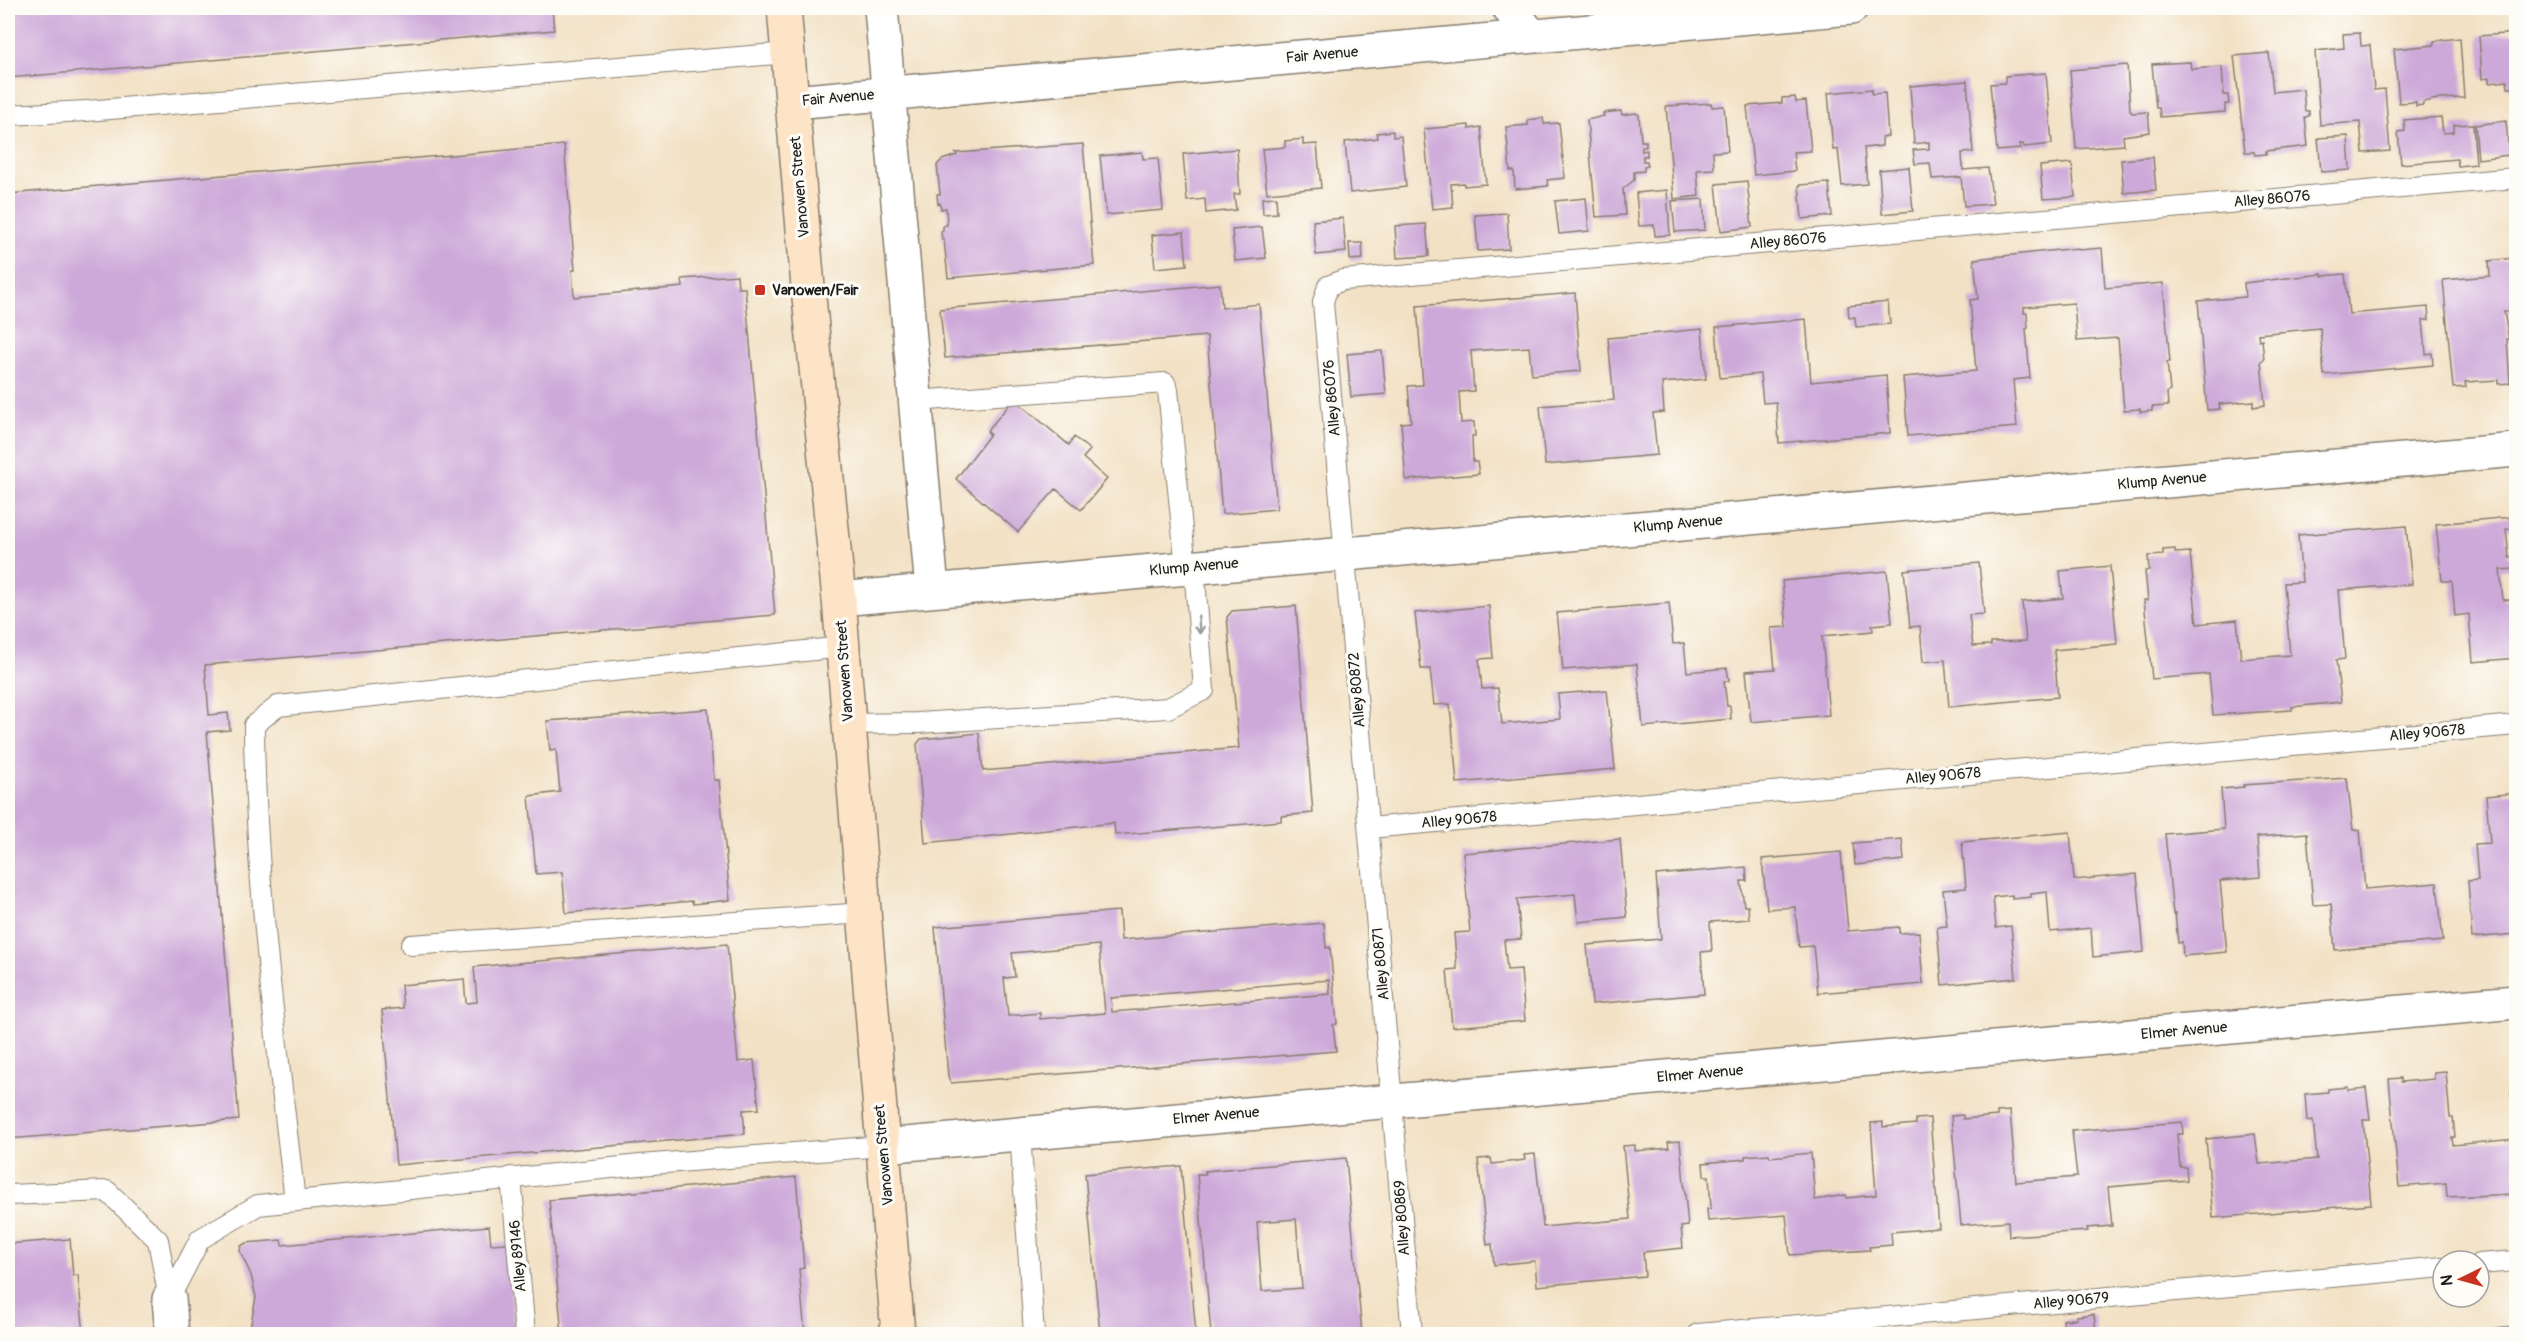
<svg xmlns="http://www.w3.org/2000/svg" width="2524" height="1342" viewBox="0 0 2524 1342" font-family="Pangolin,sans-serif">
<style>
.building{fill:#cda9d9;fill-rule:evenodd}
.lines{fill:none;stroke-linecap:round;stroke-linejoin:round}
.service-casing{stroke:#877e70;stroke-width:22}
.minor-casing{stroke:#877e70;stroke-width:36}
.secondary-casing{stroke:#877e70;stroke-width:36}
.service{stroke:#fff;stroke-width:20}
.minor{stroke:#fff;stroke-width:33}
.secondary{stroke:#fee4c6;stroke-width:33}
.oneway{stroke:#999}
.poi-dot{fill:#c8321e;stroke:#fdfcf7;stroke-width:2}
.labels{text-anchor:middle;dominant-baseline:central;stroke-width:6;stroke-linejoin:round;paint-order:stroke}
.street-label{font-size:15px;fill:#1c1c1c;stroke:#fdfcf7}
.poi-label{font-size:15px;font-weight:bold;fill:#1c1c1c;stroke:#fdfcf7;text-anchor:start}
</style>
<rect width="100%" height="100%" fill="#fdfcf7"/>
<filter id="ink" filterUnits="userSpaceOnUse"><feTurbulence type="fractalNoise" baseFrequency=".0167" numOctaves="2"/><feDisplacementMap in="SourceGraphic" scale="12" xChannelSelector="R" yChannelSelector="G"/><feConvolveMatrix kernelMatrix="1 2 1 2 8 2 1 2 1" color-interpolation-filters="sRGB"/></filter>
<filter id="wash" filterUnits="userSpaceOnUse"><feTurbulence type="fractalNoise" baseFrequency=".008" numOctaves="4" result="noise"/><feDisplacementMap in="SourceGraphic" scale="24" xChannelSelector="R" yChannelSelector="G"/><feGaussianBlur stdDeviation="1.35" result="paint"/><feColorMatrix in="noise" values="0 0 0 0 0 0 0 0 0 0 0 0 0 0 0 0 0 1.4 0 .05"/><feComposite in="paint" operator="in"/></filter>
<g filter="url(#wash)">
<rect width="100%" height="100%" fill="#f2e1c4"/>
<g id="blocks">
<!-- building -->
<path class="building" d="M 8,8 L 552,8 L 554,30 L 8,78 Z
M 2360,33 L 2361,46 L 2370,45 L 2374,90 L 2385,89 L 2390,151 L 2363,153 L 2360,122 L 2320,125 L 2315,51 L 2344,48 L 2343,34 Z
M 2516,33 L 2516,88 L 2508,88 L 2507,81 L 2489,83 L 2489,78 L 2482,79 L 2479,36 Z
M 2460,38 L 2464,98 L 2437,99 L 2423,102 L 2423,105 L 2416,106 L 2416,102 L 2399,103 L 2394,49 L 2434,45 L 2434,41 Z
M 2269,53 L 2273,92 L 2303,89 L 2305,111 L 2309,111 L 2309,116 L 2305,117 L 2308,146 L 2266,151 L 2266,154 L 2255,155 L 2254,152 L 2245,152 L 2234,56 Z
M 2190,62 L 2191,69 L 2222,67 L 2224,95 L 2228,95 L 2229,104 L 2225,104 L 2225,112 L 2160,117 L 2159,108 L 2156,108 L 2152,64 Z
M 2127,65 L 2130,110 L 2132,113 L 2148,112 L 2150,132 L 2123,136 L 2124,145 L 2076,149 L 2070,70 Z
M 2046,73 L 2052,144 L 2024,147 L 2023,144 L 2019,144 L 2020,149 L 1997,151 L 1990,84 L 2005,83 L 2005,76 Z
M 1967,81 L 1973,152 L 1962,153 L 1963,170 L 1988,168 L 1993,204 L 1964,206 L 1961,177 L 1932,179 L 1930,163 L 1915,164 L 1913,150 L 1929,149 L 1929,142 L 1914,144 L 1910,86 Z
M 1872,89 L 1872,94 L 1885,93 L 1888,136 L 1882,137 L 1882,146 L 1864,148 L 1867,184 L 1842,186 L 1838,149 L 1833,150 L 1828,93 Z
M 1795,97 L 1796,102 L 1806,101 L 1811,151 L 1793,152 L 1795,171 L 1754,175 L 1747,106 L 1782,103 L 1782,98 Z
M 1711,103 L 1712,107 L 1724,106 L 1728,151 L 1713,152 L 1714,169 L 1697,170 L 1699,196 L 1674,199 L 1666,106 Z
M 1621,111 L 1622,115 L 1636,113 L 1639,115 L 1641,141 L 1646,141 L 1646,147 L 1642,147 L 1642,151 L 1647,150 L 1647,156 L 1643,156 L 1643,161 L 1647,161 L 1648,166 L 1644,167 L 1644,171 L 1634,172 L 1634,180 L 1623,189 L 1625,215 L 1596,217 L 1587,120 L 1604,116 L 1603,113 Z
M 2441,117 L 2443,133 L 2454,132 L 2454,125 L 2473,124 L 2476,164 L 2458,166 L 2457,159 L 2401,164 L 2398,132 L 2405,131 L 2404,120 Z
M 1543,118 L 1544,124 L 1559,123 L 1565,178 L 1547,180 L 1548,186 L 1515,189 L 1514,171 L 1510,171 L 1506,127 L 1528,125 L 1528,120 Z
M 2506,121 L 2509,155 L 2478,159 L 2475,125 Z
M 1469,125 L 1469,129 L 1481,127 L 1486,184 L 1464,186 L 1464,183 L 1451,184 L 1453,207 L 1432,209 L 1424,129 Z
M 1393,131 L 1393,137 L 1401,136 L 1406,187 L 1350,193 L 1345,142 L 1378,138 L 1377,133 Z
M 2348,136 L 2350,170 L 2321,172 L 2318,138 Z
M 1303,139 L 1303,145 L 1317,144 L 1321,188 L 1267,193 L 1262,149 L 1285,147 L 1285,141 Z
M 1083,144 L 1094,265 L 948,278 L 944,240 L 942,240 L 941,231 L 943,231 L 943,226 L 947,225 L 946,208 L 941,209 L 940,203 L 938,204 L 937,194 L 940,194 L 937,165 L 942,160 L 957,155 L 956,153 Z
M 564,145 L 575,270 L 572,270 L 574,297 L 683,287 L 682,279 L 737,275 L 738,288 L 745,288 L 775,615 L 205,665 L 209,715 L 228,713 L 230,730 L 207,732 L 239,1120 L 8,1139 L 8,194 Z
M 1237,149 L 1240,194 L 1234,194 L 1236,210 L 1206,213 L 1205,199 L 1187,201 L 1183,154 Z
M 1142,152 L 1143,159 L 1158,158 L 1163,210 L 1106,215 L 1100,156 Z
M 2153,157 L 2156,190 L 2124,193 L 2121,160 Z
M 2072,163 L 2075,197 L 2043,199 L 2040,166 Z
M 1909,167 L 1913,211 L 1882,214 L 1879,170 Z
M 1747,181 L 1752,227 L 1721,231 L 1716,184 Z
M 1829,183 L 1832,216 L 1802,219 L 1799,185 Z
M 1667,190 L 1670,235 L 1655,236 L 1654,225 L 1639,226 L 1636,193 Z
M 1276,197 L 1277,213 L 1263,214 L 1262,198 Z
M 1586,198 L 1589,231 L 1559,234 L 1555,201 Z
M 1703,199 L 1705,230 L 1675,232 L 1672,201 Z
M 1507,213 L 1509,249 L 1478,251 L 1475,215 Z
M 1343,218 L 1346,252 L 1316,255 L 1313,221 Z
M 1426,224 L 1429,256 L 1397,258 L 1395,226 Z
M 1262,227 L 1266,258 L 1235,261 L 1232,230 Z
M 1184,232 L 1187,265 L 1155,268 L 1152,235 Z
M 1349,243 L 1362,243 L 1363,259 L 1350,260 Z
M 2078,248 L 2079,250 L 2102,248 L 2105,288 L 2163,283 L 2170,362 L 2167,362 L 2170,391 L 2167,392 L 2168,406 L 2152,407 L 2152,411 L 2140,412 L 2140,409 L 2124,410 L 2118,338 L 2077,341 L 2074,303 L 2024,307 L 2024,313 L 2027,313 L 2028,328 L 2026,329 L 2030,378 L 2013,380 L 2017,427 L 1908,436 L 1903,377 L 1976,371 L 1970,300 L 1978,299 L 1974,259 Z
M 2513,258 L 2516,258 L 2516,311 L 2504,312 L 2509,339 L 2507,339 L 2510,383 L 2498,384 L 2498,380 L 2465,382 L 2466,387 L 2453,388 L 2443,280 L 2490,276 L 2489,261 Z
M 2322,274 L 2322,276 L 2345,274 L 2349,314 L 2428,307 L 2429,320 L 2423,320 L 2426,354 L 2432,353 L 2433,365 L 2324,375 L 2320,328 L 2258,334 L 2259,341 L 2262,340 L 2264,360 L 2261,361 L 2265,405 L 2253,407 L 2253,401 L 2219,404 L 2220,409 L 2207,410 L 2198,301 L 2245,297 L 2244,283 Z
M 1220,284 L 1222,308 L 1259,304 L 1277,509 L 1222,514 L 1207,336 L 945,358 L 940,309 Z
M 1575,293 L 1581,371 L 1532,375 L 1529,347 L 1471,351 L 1474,391 L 1459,392 L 1461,423 L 1474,422 L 1475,436 L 1472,436 L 1473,462 L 1477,462 L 1479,474 L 1406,480 L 1401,423 L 1411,422 L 1408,386 L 1423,385 L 1417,306 Z
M 1888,302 L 1890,324 L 1856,327 L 1855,317 L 1849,318 L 1848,306 Z
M 1806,319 L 1811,382 L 1886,375 L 1890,433 L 1779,443 L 1776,402 L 1763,403 L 1760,374 L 1720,378 L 1716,327 Z
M 1702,329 L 1706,379 L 1662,383 L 1664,412 L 1653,413 L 1657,455 L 1545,465 L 1540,406 L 1614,400 L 1608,338 Z
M 1382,351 L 1386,394 L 1351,397 L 1347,354 Z
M 1014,399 L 1069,445 L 1074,437 L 1090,450 L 1083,458 L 1107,479 L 1081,510 L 1056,489 L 1018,532 L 956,479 L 990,434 L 987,431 Z
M 2511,517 L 2512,529 L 2506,529 L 2509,557 L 2513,557 L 2514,569 L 2500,570 L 2503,600 L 2516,599 L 2516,658 L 2473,662 L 2469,614 L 2455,616 L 2452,581 L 2442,581 L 2436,524 Z
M 2406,526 L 2412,584 L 2339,590 L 2345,659 L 2336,660 L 2341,702 L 2292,707 L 2292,710 L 2213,715 L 2209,674 L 2152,679 L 2144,600 L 2148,600 L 2145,571 L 2149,570 L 2148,556 L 2163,555 L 2163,550 L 2175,549 L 2175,553 L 2190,552 L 2197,624 L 2237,620 L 2241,659 L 2290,655 L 2284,583 L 2302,582 L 2298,535 Z
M 1979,563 L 1984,614 L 1969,615 L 1973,646 L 1991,645 L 1991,642 L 2026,641 L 2022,602 L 2063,598 L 2060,571 L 2110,566 L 2117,644 L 2054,650 L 2058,697 L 1949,707 L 1945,660 L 1923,662 L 1920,626 L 1910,627 L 1904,570 Z
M 1887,571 L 1892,623 L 1872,625 L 1873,631 L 1822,636 L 1829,715 L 1751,722 L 1746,671 L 1775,669 L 1771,628 L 1787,627 L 1782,581 Z
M 1669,603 L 1673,644 L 1684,643 L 1687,672 L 1727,668 L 1729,681 L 1724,681 L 1727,706 L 1730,706 L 1731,719 L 1643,727 L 1637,664 L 1563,670 L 1557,613 Z
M 1296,606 L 1313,813 L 1281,816 L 1281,821 L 1115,835 L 1114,823 L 925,843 L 917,744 L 921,739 L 979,733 L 983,771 L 1239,748 L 1227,617 L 1232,611 Z
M 1489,606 L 1493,658 L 1479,659 L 1482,689 L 1498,688 L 1502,724 L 1560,719 L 1558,694 L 1607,690 L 1615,769 L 1457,783 L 1450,704 L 1434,705 L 1430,669 L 1421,669 L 1415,613 Z
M 708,709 L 714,780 L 719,780 L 730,900 L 693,904 L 692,901 L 566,913 L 562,872 L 536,874 L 529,796 L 560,792 L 556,750 L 550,751 L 547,721 Z
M 2347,778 L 2353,830 L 2360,830 L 2365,889 L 2437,883 L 2443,941 L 2335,950 L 2331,904 L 2313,905 L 2307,833 L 2257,837 L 2260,877 L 2220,881 L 2227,952 L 2183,956 L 2182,942 L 2178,943 L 2175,913 L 2173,914 L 2165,834 L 2224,829 L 2221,789 L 2244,787 L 2243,785 Z
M 2516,793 L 2516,934 L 2472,938 L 2468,881 L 2478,880 L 2475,844 L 2490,843 L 2486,796 Z
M 2070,832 L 2074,880 L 2137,874 L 2144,952 L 2093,957 L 2091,928 L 2050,932 L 2047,892 L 2031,894 L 2031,897 L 2012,899 L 2012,895 L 1993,897 L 1996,928 L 2011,926 L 2016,978 L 1942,985 L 1937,927 L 1947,926 L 1943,890 L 1966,888 L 1962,842 Z
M 1620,839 L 1627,917 L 1578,922 L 1575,894 L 1517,899 L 1521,939 L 1504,940 L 1507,970 L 1521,969 L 1525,1021 L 1452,1027 L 1447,970 L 1457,969 L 1454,933 L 1470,932 L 1463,853 Z
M 1902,839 L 1904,860 L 1855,865 L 1853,843 Z
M 1841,852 L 1848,931 L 1899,927 L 1899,933 L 1919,932 L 1923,984 L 1818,993 L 1813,946 L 1799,947 L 1795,907 L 1767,909 L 1762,859 Z
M 1746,867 L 1747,881 L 1741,881 L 1744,906 L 1748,906 L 1749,919 L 1710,922 L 1712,951 L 1701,952 L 1704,994 L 1592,1004 L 1587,945 L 1661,939 L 1656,875 Z
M 1119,911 L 1121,940 L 1324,923 L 1326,948 L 1330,947 L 1337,1024 L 1333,1025 L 1336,1051 L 951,1083 L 948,1076 L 935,927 ZM 1099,945 L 1105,1013 L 1040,1019 L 1040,1013 L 1008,1016 L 1004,978 L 1015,977 L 1012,953 ZM 1329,980 L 1330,994 L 1112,1012 L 1111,998 Z
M 727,944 L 738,1062 L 754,1060 L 759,1109 L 743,1110 L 745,1134 L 396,1165 L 382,1010 L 403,1008 L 401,985 L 464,979 L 466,1003 L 477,1002 L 474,967 Z
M 2446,1072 L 2450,1118 L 2453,1118 L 2455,1137 L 2452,1137 L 2453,1145 L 2516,1139 L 2516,1194 L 2447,1197 L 2446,1183 L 2399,1187 L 2389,1079 L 2401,1078 L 2401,1082 L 2434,1079 L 2434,1073 Z
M 2348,1087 L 2348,1090 L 2366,1088 L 2370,1120 L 2363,1120 L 2371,1204 L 2213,1218 L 2206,1139 L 2255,1134 L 2259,1164 L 2317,1159 L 2313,1120 L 2307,1121 L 2305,1094 L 2328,1092 L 2328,1089 Z
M 2516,1091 L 2516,1137 L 2515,1137 L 2511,1092 Z
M 2010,1111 L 2016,1182 L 2077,1177 L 2072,1131 L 2182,1122 L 2183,1134 L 2177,1134 L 2180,1167 L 2186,1167 L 2187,1180 L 2108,1187 L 2112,1226 L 2087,1228 L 2088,1231 L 2009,1236 L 2008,1221 L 1961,1225 L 1951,1116 L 1963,1115 L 1963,1119 L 1997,1116 L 1997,1112 Z
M 1930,1118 L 1939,1228 L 1891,1232 L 1892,1245 L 1869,1247 L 1870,1250 L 1790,1255 L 1786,1215 L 1708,1221 L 1707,1209 L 1711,1208 L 1709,1176 L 1704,1176 L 1703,1163 L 1745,1159 L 1745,1156 L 1769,1154 L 1770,1157 L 1811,1153 L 1815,1200 L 1846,1195 L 1846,1198 L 1876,1195 L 1871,1123 L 1883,1122 L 1883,1127 L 1916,1124 L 1916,1119 Z
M 1680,1141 L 1688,1226 L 1681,1227 L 1683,1248 L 1643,1252 L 1645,1276 L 1537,1286 L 1535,1261 L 1494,1265 L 1492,1244 L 1487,1245 L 1478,1159 L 1491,1158 L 1492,1164 L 1525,1160 L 1524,1155 L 1535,1154 L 1543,1227 L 1630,1219 L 1623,1146 L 1635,1145 L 1635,1151 L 1669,1148 L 1668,1142 Z
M 1346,1158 L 1362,1334 L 1211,1334 L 1197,1174 L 1206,1174 L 1205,1171 ZM 1296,1219 L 1302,1288 L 1262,1291 L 1257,1222 Z
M 1181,1166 L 1196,1334 L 1100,1334 L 1085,1174 Z
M 796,1177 L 804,1268 L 799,1269 L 805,1334 L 562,1334 L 549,1200 Z
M 489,1226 L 491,1244 L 507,1243 L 515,1334 L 249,1334 L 256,1297 L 251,1275 L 240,1251 L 241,1246 L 246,1243 L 281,1240 L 282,1245 Z
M 70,1239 L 73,1276 L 78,1275 L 84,1334 L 8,1334 L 8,1244 Z
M 2094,1314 L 2096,1334 L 2064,1334 L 2063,1320 L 2077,1319 L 2077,1316 Z
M 2516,1327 L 2516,1334 L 2484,1334 L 2484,1330 Z"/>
</g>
</g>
<g filter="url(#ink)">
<use href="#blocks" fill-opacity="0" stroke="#877e70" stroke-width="1.5"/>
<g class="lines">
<defs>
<path id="service" d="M 8,115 L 86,111 L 788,53
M 915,401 L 1165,383 L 1168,390 L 1186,568
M 849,724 L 917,723 L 1168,708 L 1204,690 L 1194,567
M 1369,828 L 2516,725
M 411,945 L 864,913
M 1020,1133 L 1034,1334
M 511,1177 L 525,1334
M 8,1195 L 107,1191 L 158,1240 L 169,1299
M 295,1201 C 277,1043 255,883 254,725 L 278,706 L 843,647
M 2479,1264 L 2516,1261
M 169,1299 L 200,1239 L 258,1205 L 640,1165 L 883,1146
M 1412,1334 L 1323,302 L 1328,286 L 1343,280 L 2516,178
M 1698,1334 L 2443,1267"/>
<path id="minor" d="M 881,8 L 932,590
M 1509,8 L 1532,36
M 793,102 L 1851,8
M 839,599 L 2516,450
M 883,1146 L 2516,1002
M 169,1299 L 172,1334"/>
<path id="secondary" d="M 784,8 L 808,287 L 839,599 L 898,1334"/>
</defs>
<!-- service casing -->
<use href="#service" class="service-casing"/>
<!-- minor casing -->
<use href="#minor" class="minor-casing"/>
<!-- secondary casing -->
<use href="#secondary" class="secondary-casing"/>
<!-- service -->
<use href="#service" class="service"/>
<!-- minor -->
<use href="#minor" class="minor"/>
<!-- secondary -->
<use href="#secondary" class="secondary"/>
</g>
<!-- one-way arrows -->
<defs><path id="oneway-shaft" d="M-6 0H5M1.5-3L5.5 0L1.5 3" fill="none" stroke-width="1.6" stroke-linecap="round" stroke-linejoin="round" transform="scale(1.5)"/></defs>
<use class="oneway" href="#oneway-shaft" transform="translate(1199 625) rotate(85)"/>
</g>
<!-- markers -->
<rect class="poi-dot" x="754" y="284" width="12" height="12" rx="3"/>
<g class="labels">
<!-- street labels -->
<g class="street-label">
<text transform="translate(1322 55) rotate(-5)">Fair Avenue</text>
<text transform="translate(838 98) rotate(-5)">Fair Avenue</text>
<text transform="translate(800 187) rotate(-95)">Vanowen Street</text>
<text transform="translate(2272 199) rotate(-5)">Alley 86076</text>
<text transform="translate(1788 241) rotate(-5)">Alley 86076</text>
<text transform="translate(1332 398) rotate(-95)">Alley 86076</text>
<text transform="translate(2162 481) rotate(-5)">Klump Avenue</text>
<text transform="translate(1678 524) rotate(-5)">Klump Avenue</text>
<text transform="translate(1194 567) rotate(-5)">Klump Avenue</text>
<text transform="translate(845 671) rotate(-94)">Vanowen Street</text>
<text transform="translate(1357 690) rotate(-95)">Alley 80872</text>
<text transform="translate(2427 733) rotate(-5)">Alley 90678</text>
<text transform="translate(1943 776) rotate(-5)">Alley 90678</text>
<text transform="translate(1459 820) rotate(-5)">Alley 90678</text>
<text transform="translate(1381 964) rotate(-95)">Alley 80871</text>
<text transform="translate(2184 1031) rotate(-5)">Elmer Avenue</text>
<text transform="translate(1700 1074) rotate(-5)">Elmer Avenue</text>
<text transform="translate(1216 1116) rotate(-5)">Elmer Avenue</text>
<text transform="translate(884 1155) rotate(-95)">Vanowen Street</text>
<text transform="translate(1402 1218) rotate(-94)">Alley 80869</text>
<text transform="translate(518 1256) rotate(-95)">Alley 89146</text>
<text transform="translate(2071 1301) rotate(-5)">Alley 90679</text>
</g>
<!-- poi labels -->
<g class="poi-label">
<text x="772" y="290">Vanowen/Fair</text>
</g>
</g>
<!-- margin -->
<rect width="2524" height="1342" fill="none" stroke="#fdfcf7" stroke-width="30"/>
<!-- north arrow -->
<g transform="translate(2461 1279) rotate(265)"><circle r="28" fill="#fdfcf7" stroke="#a3a29f" stroke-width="1.5"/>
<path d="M0-4.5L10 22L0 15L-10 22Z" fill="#c8321e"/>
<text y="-9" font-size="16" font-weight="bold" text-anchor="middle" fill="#1c1c1c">N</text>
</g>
</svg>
